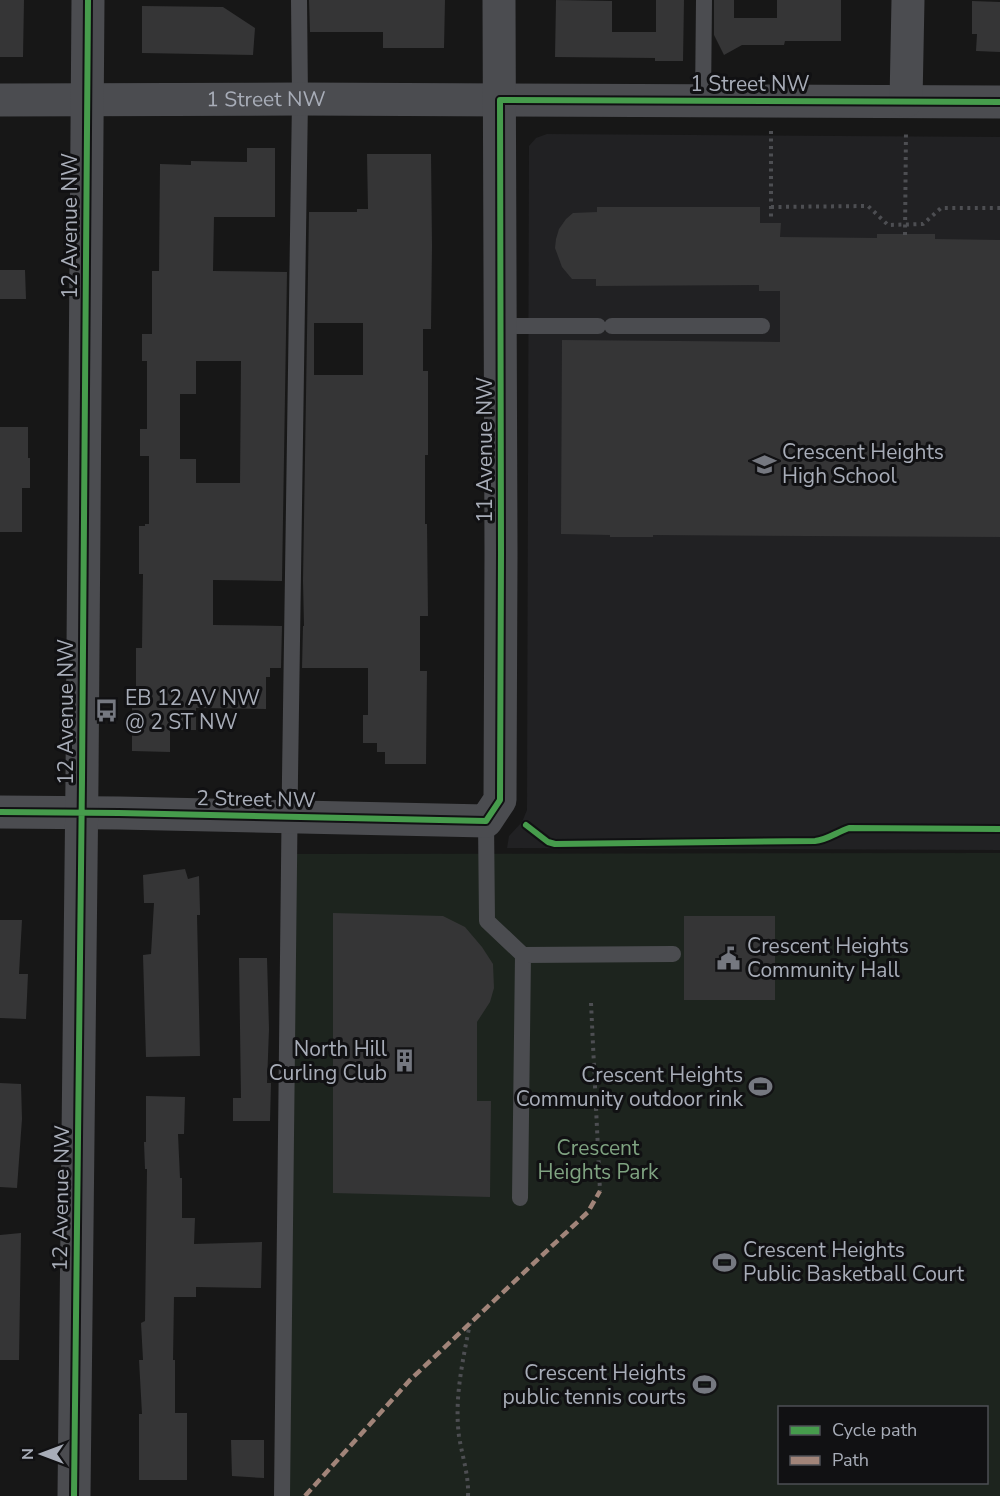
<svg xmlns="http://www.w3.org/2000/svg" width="1000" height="1496" viewBox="0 0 1000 1496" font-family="'Nunito Sans',sans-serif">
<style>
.built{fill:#212123}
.green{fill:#1d241e;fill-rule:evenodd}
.building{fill:#353536;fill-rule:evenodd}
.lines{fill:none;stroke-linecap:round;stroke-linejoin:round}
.path{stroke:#4d4e52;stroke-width:4;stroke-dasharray:3 4.5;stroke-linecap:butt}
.service{stroke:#4b4c50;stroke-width:16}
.minor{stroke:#4b4c50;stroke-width:33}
.tertiary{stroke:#4b4c50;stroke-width:33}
.quiet{stroke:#a18479;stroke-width:4.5;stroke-dasharray:9 4.5;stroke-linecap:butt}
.cycleway-casing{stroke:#111113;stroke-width:10}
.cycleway{stroke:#469c4c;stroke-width:6}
.labels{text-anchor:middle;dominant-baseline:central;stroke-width:6;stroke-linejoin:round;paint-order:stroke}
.street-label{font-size:21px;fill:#a8adb8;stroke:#111113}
.poi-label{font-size:21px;fill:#a8adb8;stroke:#111113;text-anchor:start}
.park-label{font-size:21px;fill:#7fa381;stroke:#111113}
</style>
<rect width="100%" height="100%" fill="#171717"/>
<!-- built -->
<path class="built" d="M 547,134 L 1000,137 L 1000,850 L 507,848 L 509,836 L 522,822 L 527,810 L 529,146 L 536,138 Z"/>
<!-- green -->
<path class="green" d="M 1000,853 L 1000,1496 L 289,1496 L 294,854 ZM 780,1408 L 986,1408 L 986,1482 L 780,1482 Z"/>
<!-- building -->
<path class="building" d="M 0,0 L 24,0 L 23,57 L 0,57 Z
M 309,0 L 445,0 L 444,48 L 383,48 L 383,32 L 310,32 Z
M 556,0 L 612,1 L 612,32 L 656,32 L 656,0 L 684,0 L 683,61 L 655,61 L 655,58 L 555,57 Z
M 714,0 L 734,0 L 734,18 L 777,18 L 777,0 L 841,0 L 841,41 L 785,41 L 784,45 L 742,45 L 724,55 L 714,35 Z
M 972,1 L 1000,2 L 1000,52 L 976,51 L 977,34 L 972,34 Z
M 142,6 L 223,7 L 255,28 L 253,55 L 142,53 Z
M 247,148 L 275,148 L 275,217 L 214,217 L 213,271 L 287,272 L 282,581 L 213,580 L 213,625 L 282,626 L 281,668 L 270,668 L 270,677 L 266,677 L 266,709 L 196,708 L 196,730 L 170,730 L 170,752 L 132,751 L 132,696 L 136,696 L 136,648 L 142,648 L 143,574 L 139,574 L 139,526 L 145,526 L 145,524 L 149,524 L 149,456 L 140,456 L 140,429 L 147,429 L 147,361 L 142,361 L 142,334 L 152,334 L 152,271 L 159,271 L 160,164 L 191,165 L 191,161 L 247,162 ZM 196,361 L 241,361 L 240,483 L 196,483 L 196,459 L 180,459 L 180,394 L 196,394 Z
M 367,154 L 431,154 L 432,246 L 431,329 L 423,329 L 423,371 L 428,371 L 428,455 L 425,455 L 425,524 L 427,524 L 428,616 L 420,616 L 420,671 L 427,671 L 426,764 L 385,764 L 385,752 L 377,752 L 377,743 L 363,743 L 363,715 L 368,715 L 368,668 L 302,668 L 303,626 L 304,626 L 303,581 L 309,212 L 357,212 L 357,209 L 368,209 ZM 314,323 L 363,323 L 363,375 L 314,375 Z
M 597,207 L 760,207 L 760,223 L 781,223 L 780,237 L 877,238 L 877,234 L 935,234 L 935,239 L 1000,240 L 1000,537 L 653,535 L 653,537 L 610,537 L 610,535 L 561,534 L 562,340 L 780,342 L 780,291 L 759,291 L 759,285 L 596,286 L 596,279 L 572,279 L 562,267 L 555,248 L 556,239 L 559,229 L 566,219 L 573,213 L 597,212 Z
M 0,270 L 25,270 L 26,299 L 0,299 Z
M 0,427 L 28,427 L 28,458 L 30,458 L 30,488 L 22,488 L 22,532 L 0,532 Z
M 185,869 L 188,879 L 199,876 L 200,911 L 200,915 L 197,915 L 200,1056 L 146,1057 L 143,955 L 151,954 L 154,903 L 144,903 L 143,875 Z
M 333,913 L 443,916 L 465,927 L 482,947 L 493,964 L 494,988 L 490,1002 L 477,1022 L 477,1101 L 491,1101 L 490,1197 L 333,1193 Z
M 684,916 L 775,916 L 775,1000 L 684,1000 Z
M 0,920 L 22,920 L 19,974 L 28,974 L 26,1019 L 0,1018 Z
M 239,958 L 267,958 L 269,1029 L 267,1083 L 271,1083 L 270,1121 L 233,1121 L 233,1098 L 241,1098 Z
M 0,1083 L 21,1084 L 22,1119 L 17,1188 L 0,1187 Z
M 146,1096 L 185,1097 L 184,1134 L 178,1134 L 180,1178 L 182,1178 L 182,1218 L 195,1218 L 194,1244 L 262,1242 L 261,1288 L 196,1287 L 196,1297 L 174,1297 L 173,1360 L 175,1360 L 175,1413 L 187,1413 L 187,1480 L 139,1480 L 139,1414 L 142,1414 L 139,1360 L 143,1360 L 141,1323 L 145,1321 L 147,1169 L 145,1169 L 144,1142 L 146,1142 Z
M 21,1233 L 19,1360 L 0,1360 L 0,1235 Z
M 231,1440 L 264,1440 L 264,1478 L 232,1476 Z"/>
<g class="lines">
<!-- path -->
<path class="path" d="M 771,131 L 771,217
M 771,207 L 868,206 L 888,225 L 923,224 L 941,208 L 1000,208
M 905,235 L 906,130
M 591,1003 L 600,1191
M 468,1496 C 469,1475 462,1456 459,1436 C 454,1398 463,1360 470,1323"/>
<!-- service -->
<path class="service" d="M 703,101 L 704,0
M 501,326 L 598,326
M 612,326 L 762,326
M 486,821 L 487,921 L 523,955
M 520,1198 L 523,955 L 673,954
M 282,1496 L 290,777 L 300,99 L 299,0"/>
<!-- minor -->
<g class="minor">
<path id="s1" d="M 0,100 L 300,99 L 1000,102"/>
<path d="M 906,101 L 908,0"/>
<path d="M 0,812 L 119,813 L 486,821 L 500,800 L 501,553 L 499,0"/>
</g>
<!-- tertiary -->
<path class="tertiary" d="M 74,1496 L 82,779 L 88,0"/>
<!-- quiet -->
<path class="quiet" d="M 305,1496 L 410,1380 L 588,1212 L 600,1191"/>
<defs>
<path id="cycleway" d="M 0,812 L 119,813 L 486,821 L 500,800 L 501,553 L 500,100 L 1000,102
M 526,825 L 548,842 L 555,844 L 815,841 C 827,840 837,832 849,828 L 1000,829
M 74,1496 L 82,779 L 88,0"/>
</defs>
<!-- cycleway casing -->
<use href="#cycleway" class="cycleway-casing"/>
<!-- cycleway -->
<use href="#cycleway" class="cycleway"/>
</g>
<!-- icons -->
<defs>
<symbol id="school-bare" viewBox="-9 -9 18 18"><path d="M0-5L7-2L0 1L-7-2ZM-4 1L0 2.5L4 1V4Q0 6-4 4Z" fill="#757880" stroke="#111113" stroke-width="2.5" paint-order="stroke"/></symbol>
<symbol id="bus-bare" viewBox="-9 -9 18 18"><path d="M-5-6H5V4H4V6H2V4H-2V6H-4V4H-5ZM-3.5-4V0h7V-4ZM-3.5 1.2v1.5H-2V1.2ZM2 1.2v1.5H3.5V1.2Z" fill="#757880" stroke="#111113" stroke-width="2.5" paint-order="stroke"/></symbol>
<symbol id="civic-bare" viewBox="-9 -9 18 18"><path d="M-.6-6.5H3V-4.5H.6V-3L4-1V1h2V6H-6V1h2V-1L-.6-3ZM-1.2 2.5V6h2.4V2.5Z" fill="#757880" stroke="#111113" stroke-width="2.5" paint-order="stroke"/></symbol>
<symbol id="building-bare" viewBox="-9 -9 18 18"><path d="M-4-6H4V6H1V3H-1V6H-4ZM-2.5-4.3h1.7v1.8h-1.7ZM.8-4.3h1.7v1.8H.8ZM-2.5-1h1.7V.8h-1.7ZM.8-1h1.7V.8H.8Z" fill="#757880" stroke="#111113" stroke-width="2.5" paint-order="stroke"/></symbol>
<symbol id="stadium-bare" viewBox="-9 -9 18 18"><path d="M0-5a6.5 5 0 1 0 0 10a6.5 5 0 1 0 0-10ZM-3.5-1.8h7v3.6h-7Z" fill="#757880" stroke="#111113" stroke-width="2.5" paint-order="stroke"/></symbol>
</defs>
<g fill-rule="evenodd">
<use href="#school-bare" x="748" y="448" width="33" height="33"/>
<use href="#bus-bare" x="90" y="694" width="33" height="33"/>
<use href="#civic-bare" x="712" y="942" width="33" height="33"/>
<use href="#building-bare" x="388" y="1044" width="33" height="33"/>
<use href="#stadium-bare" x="744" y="1070" width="33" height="33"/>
<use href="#stadium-bare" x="708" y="1246" width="33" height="33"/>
<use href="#stadium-bare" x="688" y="1368" width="33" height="33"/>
</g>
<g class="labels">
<!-- street labels -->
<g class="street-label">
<text x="750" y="84">1 Street NW</text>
<text stroke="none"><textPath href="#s1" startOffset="266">1 Street NW</textPath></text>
<text transform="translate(70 226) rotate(-90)">12 Avenue NW</text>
<text transform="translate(485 450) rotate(-90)">11 Avenue NW</text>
<text transform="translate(66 712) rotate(-90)">12 Avenue NW</text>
<text transform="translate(256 799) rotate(1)">2 Street NW</text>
<text transform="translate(61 1198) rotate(-89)">12 Avenue NW</text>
</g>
<!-- poi labels -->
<g class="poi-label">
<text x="782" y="452">Crescent Heights<tspan x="782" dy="24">High School</tspan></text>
<text x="125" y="698">EB 12 AV NW<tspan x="125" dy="24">@ 2 ST NW</tspan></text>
<text x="747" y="946">Crescent Heights<tspan x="747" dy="24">Community Hall</tspan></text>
<text x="387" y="1049" text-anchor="end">North Hill<tspan x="387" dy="24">Curling Club</tspan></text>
<text x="743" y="1075" text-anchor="end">Crescent Heights<tspan x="743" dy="24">Community outdoor rink</tspan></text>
<text x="743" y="1250">Crescent Heights<tspan x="743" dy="24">Public Basketball Court</tspan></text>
<text x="686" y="1373" text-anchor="end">Crescent Heights<tspan x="686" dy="24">public tennis courts</tspan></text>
</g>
<!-- park labels -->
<g class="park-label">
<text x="598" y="1148">Crescent<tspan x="598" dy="24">Heights Park</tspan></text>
</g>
</g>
<!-- legend -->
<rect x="778" y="1406" width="210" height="78" fill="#111113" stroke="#4d4f55" stroke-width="1.5"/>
<rect x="790" y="1426" width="30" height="9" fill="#469c4c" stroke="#4d4f55" stroke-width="1.5"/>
<text x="832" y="1436" font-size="18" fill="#a8adb8">Cycle path</text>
<rect x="790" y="1456" width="30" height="9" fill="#a18479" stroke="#4d4f55" stroke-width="1.5"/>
<text x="832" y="1466" font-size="18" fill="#a8adb8">Path</text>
<!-- north arrow -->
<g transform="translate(42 1454) rotate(270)" stroke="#111113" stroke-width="4.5" paint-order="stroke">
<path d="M0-4.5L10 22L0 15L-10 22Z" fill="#a8adb8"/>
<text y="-9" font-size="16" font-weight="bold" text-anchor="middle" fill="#a8adb8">N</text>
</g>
</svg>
